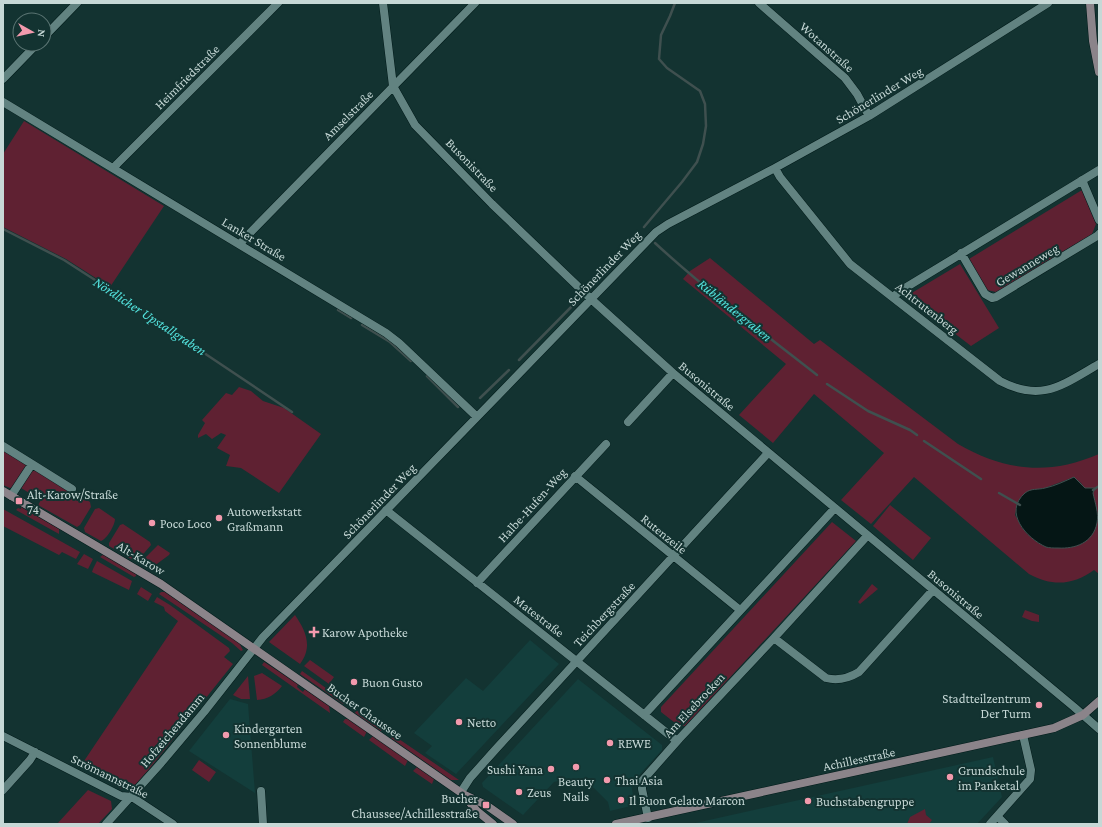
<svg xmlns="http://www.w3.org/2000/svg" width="1102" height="827" viewBox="0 0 1102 827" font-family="'Crimson Pro',serif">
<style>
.built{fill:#133e3c}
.green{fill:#5f2132;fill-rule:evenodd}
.water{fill:#051615;stroke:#3f504f}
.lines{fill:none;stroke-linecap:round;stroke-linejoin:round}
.stream{stroke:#3f504f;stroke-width:2.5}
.street-casing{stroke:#001a19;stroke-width:9}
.secondary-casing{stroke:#001a19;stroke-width:9}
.street{stroke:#628381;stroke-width:8}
.secondary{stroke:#8b848a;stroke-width:8}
.poi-dot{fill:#f29aad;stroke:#133331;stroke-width:1.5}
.labels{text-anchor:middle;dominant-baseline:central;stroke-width:4;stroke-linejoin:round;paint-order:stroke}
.street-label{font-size:13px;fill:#c6d8d6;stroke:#133331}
.poi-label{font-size:13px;fill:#c6d8d6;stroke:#133331;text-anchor:start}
.water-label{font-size:14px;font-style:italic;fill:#53e2dd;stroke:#133331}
</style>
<rect width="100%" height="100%" fill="#133331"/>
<!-- built -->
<path class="built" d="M 530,640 L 559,664 L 456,774 L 425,753 L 432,746 L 414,733 L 466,678 L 483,691 Z
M 578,679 L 662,745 L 662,750 L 631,784 L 635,805 L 610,811 L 608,802 L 594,788 L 580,782 L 562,780 L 554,782 L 523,815 L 483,787 L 482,783 Z
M 230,699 L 248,704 L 255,793 L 189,751 Z
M 993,757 L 1002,797 L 977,824 L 691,824 Z"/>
<!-- green -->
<path class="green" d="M 24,121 L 164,206 L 110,287 L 66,259 L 3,227 L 3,154 Z
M 1082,190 L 1096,224 L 1092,234 L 996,292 L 987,290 L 969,259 Z
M 710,258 L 814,344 L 820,340 L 958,444 C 1005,471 1048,476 1099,454 L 1099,574 L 1094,570 C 1073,585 1053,587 1029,574 L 914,477 L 871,524 L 841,500 L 884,453 L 814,394 L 773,443 L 739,415 L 786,364 L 683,279 L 690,271 ZM 1074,477 L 1081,483 L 1085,488 L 1095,489 L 1092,493 L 1097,510 L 1023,529 L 1015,515 L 1017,504 L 1031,490 L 1045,488 Z
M 960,264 L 999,328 L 971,346 L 910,299 L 910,294 Z
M 239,387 L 251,391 L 263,401 L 284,408 L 321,434 L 279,493 L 241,468 L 226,466 L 230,455 L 217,448 L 226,435 L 221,433 L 212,439 L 206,434 L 198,438 L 198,435 L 205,423 L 202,420 L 226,393 L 232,395 Z
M 3,449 L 25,463 L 27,467 L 14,487 L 10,488 L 3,485 Z
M 36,469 L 90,502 L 91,507 L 80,525 L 77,527 L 38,505 L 41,500 L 21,488 L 32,470 Z
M 890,505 L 931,538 L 913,560 L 873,526 Z
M 21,507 L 59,529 L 59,534 L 16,510 L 18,508 L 21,509 Z
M 99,508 L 115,519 C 115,525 107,539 101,541 L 85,532 L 84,528 L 95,509 Z
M 3,509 L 80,552 L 76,559 L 62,552 L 59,555 L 3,526 Z
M 832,522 L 856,541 L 685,726 L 679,726 L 661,712 L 661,707 Z
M 123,524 L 150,542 L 151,545 L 139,559 L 133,560 L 109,546 L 109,543 L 120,525 Z
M 158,545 L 170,553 L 169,555 L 150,569 L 142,564 L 142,561 Z
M 84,554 L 93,559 L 88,569 L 77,564 Z
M 104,554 L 136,573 L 136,576 L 134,577 L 100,557 Z
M 97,561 L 132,581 L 129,590 L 92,572 L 93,569 Z
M 872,584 L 878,589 L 860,604 L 858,602 Z
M 141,587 L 152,594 L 148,601 L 137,594 Z
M 161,592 L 165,592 L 239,643 L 243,650 L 241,651 L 232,643 L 159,594 Z
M 157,597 L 170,605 L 229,648 L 230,651 L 224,657 L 233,664 L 150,768 L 133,787 L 122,789 L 80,767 L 178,621 L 165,611 L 164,607 L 154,602 Z
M 1025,610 L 1039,615 L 1039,622 L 1032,621 L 1022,617 Z
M 295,615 C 306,631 313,647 300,664 L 269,642 Z
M 310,660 L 334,677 L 329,684 L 304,666 Z
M 264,662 L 298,684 L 297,687 L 303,692 L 305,689 L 329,706 L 330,713 L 262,665 Z
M 302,671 L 347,703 L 343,704 L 300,674 Z
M 262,673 L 282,686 C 275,695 268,699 257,700 L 254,676 Z
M 248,676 L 250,699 L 241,699 L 233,695 Z
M 356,710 L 385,729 L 381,731 L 355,713 Z
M 345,719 L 348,719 L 367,731 L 364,737 L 343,722 Z
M 393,735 L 459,780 L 451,780 L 391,738 Z
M 373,736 L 408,760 L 405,766 L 369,740 Z
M 199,760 L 216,772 L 209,782 L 192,770 Z
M 417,767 L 434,779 L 432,784 L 413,771 Z
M 88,790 L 111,801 L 112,809 L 98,824 L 57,824 Z
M 925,809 L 926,815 L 932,820 L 929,824 L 907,824 L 910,817 Z"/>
<!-- water -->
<path class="water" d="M 1074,477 L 1085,488 L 1095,488 L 1093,493 C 1095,503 1099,513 1097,523 C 1093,543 1075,549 1058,548 C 1054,548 1049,548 1046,547 C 1026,538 1003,512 1025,493 C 1031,488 1038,490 1045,488 C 1055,486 1065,481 1074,477 Z"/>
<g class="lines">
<!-- stream -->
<path class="stream" d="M 644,227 L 682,182 L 697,162 L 703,144 L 706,126 L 705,104 L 700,91 L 667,68 L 659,59 L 661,35 L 670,16 L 675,3
M 3,229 L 64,260 L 171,329 L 207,355 L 292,412
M 655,243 C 706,290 762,332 817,375
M 627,249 L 630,246
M 594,285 L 621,256
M 338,310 L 351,318
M 362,325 L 390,342 L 411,361
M 519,360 L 577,301
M 427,376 L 458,407
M 827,384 L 868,411 L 910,430 L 917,435
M 480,398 L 509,370
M 924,441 L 981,479
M 1093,490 L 1099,486
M 999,493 L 1020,505"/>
<defs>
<path id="street" d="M 383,3 L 393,86 L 415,125 L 492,204 L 591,299 L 673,373 L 1074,707 L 1099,729
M 759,3 L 845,78 L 857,94 L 869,116
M 44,37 L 77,3
M 3,79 L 37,44
M 3,102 L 386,333 L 399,343 L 477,417
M 114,168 L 117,164 L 278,3
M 775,168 L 780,177 L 850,264 L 1000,381 C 1042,403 1062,385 1099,364
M 1082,180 L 1099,220
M 240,245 L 244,239 L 475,3
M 961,253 L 985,294 L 992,298 L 996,297 L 1097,236 L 1099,234
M 893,297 L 900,291 L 1099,170
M 628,422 L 673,373
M 3,446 L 32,464
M 575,476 L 740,610
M 11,496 L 32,464 L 72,489
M 386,510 L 677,741
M 477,583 L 606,444
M 774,638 L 826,678 C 837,681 849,678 859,672 L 933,590
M 644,715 L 834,509
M 3,736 L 121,796 L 132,797 L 173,824
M 3,790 L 30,760 L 35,752
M 261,791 L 263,824
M 461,792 L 470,778 L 495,750 L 768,453
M 997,816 L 1005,824
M 648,818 L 642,789 L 642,781 L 679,739 L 774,638 L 867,536
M 106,824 L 161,763 L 204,712 L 263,637 L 477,417 L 656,232 L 668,224 L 775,168 L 869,116 L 1048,3
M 990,824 L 1030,779 L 1031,770 L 1023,735"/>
<path id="secondary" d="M 1090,3 L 1093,41 L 1099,72
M 3,491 L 161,584 L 463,794 L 486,805 L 513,824
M 464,796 L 477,811 L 493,824
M 616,824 L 1054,728 L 1083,715 L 1099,701"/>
</defs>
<!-- street casing -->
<use href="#street" class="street-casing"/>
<!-- secondary casing -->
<use href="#secondary" class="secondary-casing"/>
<!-- street -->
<use href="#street" class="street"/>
<!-- secondary -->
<use href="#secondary" class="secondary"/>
</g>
<!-- markers -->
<g class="poi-dot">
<rect x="15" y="497" width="8" height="8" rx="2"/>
<circle cx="219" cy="518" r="4"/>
<circle cx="152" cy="523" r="4"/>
<path d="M312 626h4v4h4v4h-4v4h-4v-4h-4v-4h4z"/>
<circle cx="354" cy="682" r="4"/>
<circle cx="1039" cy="705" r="4"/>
<circle cx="459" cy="722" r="4"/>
<circle cx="226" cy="735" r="4"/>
<circle cx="610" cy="743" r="4"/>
<circle cx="576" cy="767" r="4"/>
<circle cx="551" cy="769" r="4"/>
<circle cx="950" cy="777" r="4"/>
<circle cx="607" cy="780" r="4"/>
<circle cx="519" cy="792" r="4"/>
<circle cx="621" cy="800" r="4"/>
<circle cx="808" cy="801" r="4"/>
<rect x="482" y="801" width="8" height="8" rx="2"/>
</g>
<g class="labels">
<!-- street labels -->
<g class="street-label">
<text transform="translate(827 47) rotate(42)">Wotanstraße</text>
<text transform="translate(187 77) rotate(-45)">Heimfriedstraße</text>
<text transform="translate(879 95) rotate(-31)">Schönerlinder Weg</text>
<text transform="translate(348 115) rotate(-45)">Amselstraße</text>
<text transform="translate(472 165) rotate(46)">Busonistraße</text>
<text transform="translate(254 239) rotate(31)">Lanker Straße</text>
<text transform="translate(1027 265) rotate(-31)">Gewanneweg</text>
<text transform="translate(604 268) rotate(-46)">Schönerlinder Weg</text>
<text transform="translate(927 308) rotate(38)">Achtrutenberg</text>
<text transform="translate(707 386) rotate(40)">Busonistraße</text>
<text transform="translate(379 501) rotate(-46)">Schönerlinder Weg</text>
<text transform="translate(532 505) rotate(-48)">Halbe-Hufen-Weg</text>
<text transform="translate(664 534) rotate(39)">Rutenzeile</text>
<text transform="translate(141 558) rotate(31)">Alt-Karow</text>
<text transform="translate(956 594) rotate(40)">Busonistraße</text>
<text transform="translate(604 614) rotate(-47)">Teichbergstraße</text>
<text transform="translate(539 616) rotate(38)">Matestraße</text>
<text transform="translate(694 705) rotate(-47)">Am Elsebrocken</text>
<text transform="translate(365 711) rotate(35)">Bucher Chaussee</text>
<text transform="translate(172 730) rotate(-50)">Hofzeichendamm</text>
<text transform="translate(859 759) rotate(-12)">Achillesstraße</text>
<text transform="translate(110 776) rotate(26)">Strömannstraße</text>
</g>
<!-- poi labels -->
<g class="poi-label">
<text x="27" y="494">Alt-Karow/Straße<tspan x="27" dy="15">74</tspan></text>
<text x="227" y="511">Autowerkstatt<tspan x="227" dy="15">Graßmann</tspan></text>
<text x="160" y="523">Poco Loco</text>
<text x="322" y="632">Karow Apotheke</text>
<text x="362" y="682">Buon Gusto</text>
<text x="1031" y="698" text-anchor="end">Stadtteilzentrum<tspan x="1031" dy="15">Der Turm</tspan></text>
<text x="467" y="722">Netto</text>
<text x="234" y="728">Kindergarten<tspan x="234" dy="15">Sonnenblume</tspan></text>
<text x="618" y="743">REWE</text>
<text x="543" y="769" text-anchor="end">Sushi Yana</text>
<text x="958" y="770">Grundschule<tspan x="958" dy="15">im Panketal</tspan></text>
<text x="615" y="780">Thai Asia</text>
<text x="576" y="781" text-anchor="middle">Beauty<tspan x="576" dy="15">Nails</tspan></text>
<text x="527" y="792">Zeus</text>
<text x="478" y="798" text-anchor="end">Bucher<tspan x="478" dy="15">Chaussee/Achillesstraße</tspan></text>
<text x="629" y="800">Il Buon Gelato Marcon</text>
<text x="816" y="801">Buchstabengruppe</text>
</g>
<!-- water labels -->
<g class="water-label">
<text transform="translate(735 310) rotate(39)">Rübländergraben</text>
<text transform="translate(150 316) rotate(33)">Nördlicher Upstallgraben</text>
</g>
</g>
<!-- border -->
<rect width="1102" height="827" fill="none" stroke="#c6d8d6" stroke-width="8"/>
<!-- north arrow -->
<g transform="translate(32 32) rotate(98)"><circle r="19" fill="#133331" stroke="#5b7573"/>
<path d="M0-3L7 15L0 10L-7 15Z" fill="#f29aad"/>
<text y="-6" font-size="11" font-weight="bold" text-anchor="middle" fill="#c6d8d6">N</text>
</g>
</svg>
